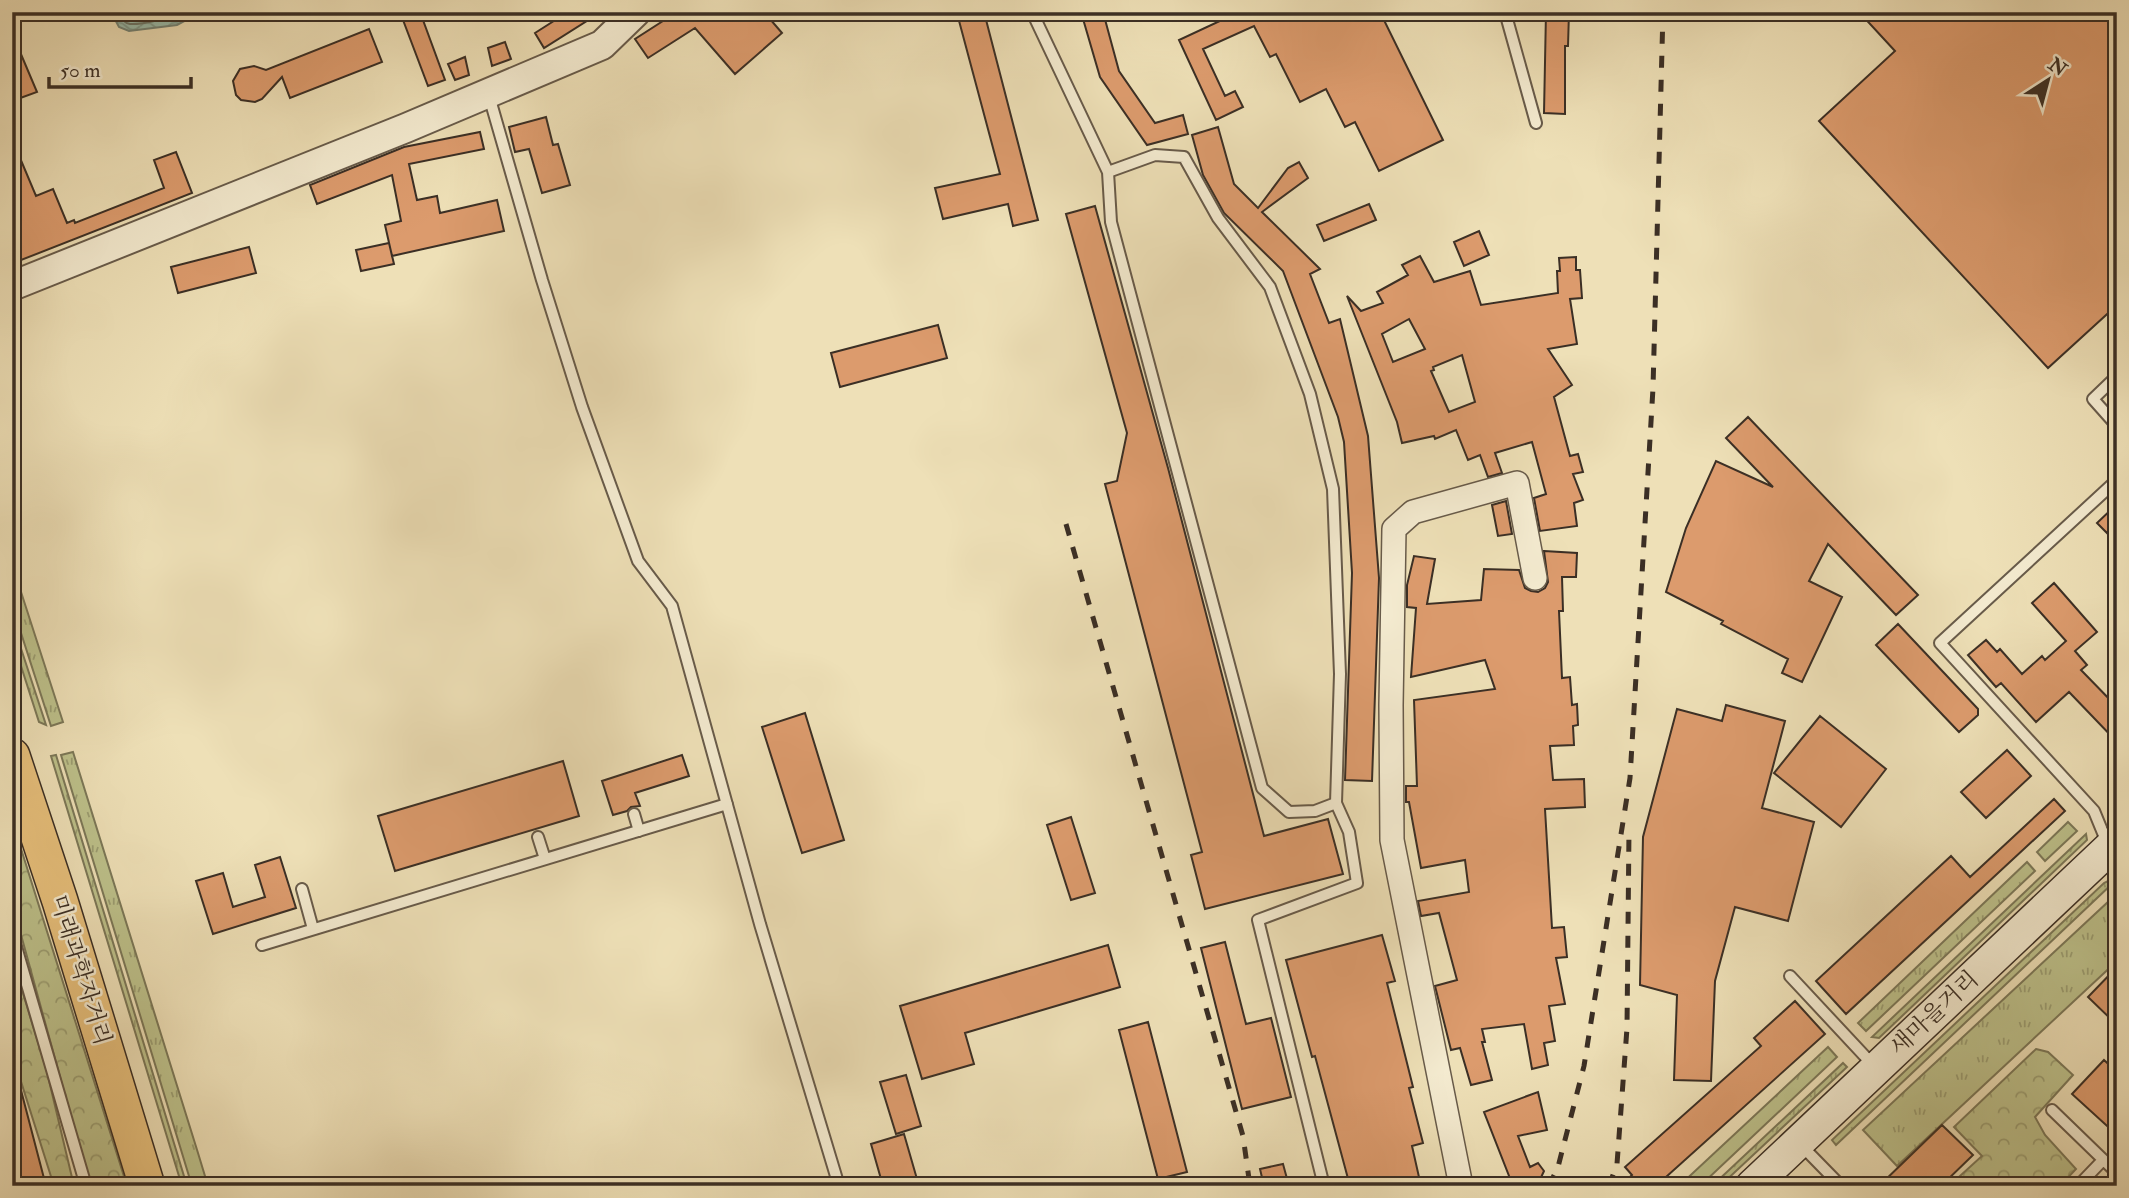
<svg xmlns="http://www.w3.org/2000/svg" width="2129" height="1198" viewBox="0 0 2129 1198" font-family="'IM FELL Double Pica','Noto Serif KR',serif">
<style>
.grass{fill:url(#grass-tufts);stroke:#7c7858;stroke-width:2}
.forest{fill:url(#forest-crowns);stroke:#7c7858;stroke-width:2}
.water{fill:url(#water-waves);stroke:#738477;stroke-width:2}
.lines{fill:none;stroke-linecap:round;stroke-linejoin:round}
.shore{stroke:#6a7669;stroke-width:2}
.building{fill:#dc9b6d;stroke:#3b2f25;stroke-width:2;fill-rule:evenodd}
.service-casing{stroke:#685b4a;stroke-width:14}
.minor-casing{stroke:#685b4a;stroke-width:26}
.tertiary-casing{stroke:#685b4a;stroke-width:32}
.secondary-casing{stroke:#3b2f25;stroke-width:35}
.primary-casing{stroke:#3b2f25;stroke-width:38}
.service{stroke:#f4ebd0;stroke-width:10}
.minor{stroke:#f4ebd0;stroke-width:23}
.tertiary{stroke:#f4ebd0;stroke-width:28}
.secondary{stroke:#f4ebd0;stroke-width:32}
.primary{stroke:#e7c07c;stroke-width:35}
.rail{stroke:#3b2f25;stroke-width:5;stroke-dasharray:12 12;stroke-linecap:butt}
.labels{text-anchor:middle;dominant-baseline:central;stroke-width:5;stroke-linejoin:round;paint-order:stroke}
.street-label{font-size:23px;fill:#3b2f25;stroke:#f4ebd0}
</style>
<defs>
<pattern id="grass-tufts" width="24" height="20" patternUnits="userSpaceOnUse" patternTransform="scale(1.75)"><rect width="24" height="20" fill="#bdc18b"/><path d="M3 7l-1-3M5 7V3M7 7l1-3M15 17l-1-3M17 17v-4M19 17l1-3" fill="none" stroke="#9b9d71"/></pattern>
<pattern id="forest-crowns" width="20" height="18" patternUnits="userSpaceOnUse" patternTransform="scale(1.75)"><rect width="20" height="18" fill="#bdc18b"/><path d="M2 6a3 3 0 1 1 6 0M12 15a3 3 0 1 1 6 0" fill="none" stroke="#9b9d71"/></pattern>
<pattern id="water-waves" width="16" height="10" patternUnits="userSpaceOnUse" patternTransform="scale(1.75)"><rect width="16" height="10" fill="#99bdad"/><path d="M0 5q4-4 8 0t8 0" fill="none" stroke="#7e9a8d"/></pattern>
</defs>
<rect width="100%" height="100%" fill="#eee0b7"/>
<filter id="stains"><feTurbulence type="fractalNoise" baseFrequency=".00286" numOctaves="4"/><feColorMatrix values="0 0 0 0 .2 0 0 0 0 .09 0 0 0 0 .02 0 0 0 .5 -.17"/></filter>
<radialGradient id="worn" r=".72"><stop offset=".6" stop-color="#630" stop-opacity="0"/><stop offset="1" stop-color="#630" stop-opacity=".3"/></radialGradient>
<!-- grass -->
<path class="grass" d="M 12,564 L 63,722 L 51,726 L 12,605 Z
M 12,621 L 46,725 L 39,722 L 12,638 Z
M 73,752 L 198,1153 L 208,1186 L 192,1186 L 61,755 Z
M 56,755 L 187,1186 L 182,1186 L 51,756 Z
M 2068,822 L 2077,831 L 2045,861 L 2037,852 Z
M 2086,834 L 2087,840 L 1879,1038 L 1872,1037 Z
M 2027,862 L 2035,871 L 1866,1031 L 1858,1023 Z
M 2110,880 L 2115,881 L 1836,1145 L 1832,1140 L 2104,883 Z
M 2109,901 L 2117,909 L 2117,961 L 1897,1166 L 1863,1130 Z
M 1828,1047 L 1837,1057 L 1700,1186 L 1679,1186 Z
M 1843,1063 L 1847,1067 L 1720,1186 L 1712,1186 Z"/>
<!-- forest -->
<path class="forest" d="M 12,820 L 127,1186 L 90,1186 L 12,902 Z
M 12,957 L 47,1072 L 74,1186 L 54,1186 L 12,1053 Z
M 2036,1049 L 2048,1052 L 2073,1075 L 2035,1117 L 2045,1135 L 2076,1169 L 2060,1186 L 1949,1186 L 1982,1156 L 1954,1127 Z"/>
<!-- water -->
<path class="water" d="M 111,12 L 201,12 L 177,25 L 129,31 L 119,27 Z"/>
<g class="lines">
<!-- shore -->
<path class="shore" d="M 118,12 C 121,17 123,23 130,24 C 140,25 176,17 185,12"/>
</g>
<!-- building -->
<path class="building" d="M 400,12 L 420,12 L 445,80 L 428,86 Z
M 568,12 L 601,12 L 544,48 L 535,33 Z
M 677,12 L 764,12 L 782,33 L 735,74 L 695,28 L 648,58 L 635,39 Z
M 976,12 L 984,12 L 1038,220 L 1013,226 L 1008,204 L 943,219 L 935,188 L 1000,174 L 958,17 Z
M 1081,12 L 1103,12 L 1119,71 L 1155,123 L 1183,115 L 1188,134 L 1147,145 L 1100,77 Z
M 1239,12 L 1380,12 L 1443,140 L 1379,171 L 1355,122 L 1345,127 L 1326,89 L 1300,102 L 1276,54 L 1270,57 L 1254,26 L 1203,49 L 1225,96 L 1235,91 L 1243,107 L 1216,120 L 1179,40 Z
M 1546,12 L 1569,12 L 1568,46 L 1565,46 L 1565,114 L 1544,113 Z
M 1859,12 L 2117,12 L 2117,305 L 2048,368 L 1819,121 L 1895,51 Z
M 369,29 L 382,62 L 290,98 L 282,77 L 262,99 L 255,102 L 241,100 L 236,95 L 233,81 L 240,69 L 254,66 L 266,70 Z
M 12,33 L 37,92 L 12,101 Z
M 505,42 L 511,59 L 492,66 L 488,48 Z
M 465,57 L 469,75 L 455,80 L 448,64 Z
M 546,117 L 553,145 L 558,144 L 570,185 L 542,193 L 529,149 L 515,152 L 509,127 Z
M 1218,127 L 1234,184 L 1258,208 L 1288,168 L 1299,162 L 1308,178 L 1262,212 L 1320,269 L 1310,274 L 1329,323 L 1340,319 L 1368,436 L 1379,578 L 1372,781 L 1345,780 L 1352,573 L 1344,442 L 1338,417 L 1283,271 L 1224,213 L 1203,175 L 1192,135 Z
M 480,132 L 484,149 L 409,164 L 417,200 L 437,196 L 440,213 L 497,200 L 504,231 L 392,256 L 385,225 L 401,221 L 392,175 L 317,204 L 310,185 L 404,147 Z
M 12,139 L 36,196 L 53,189 L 67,223 L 74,220 L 75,223 L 164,188 L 154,160 L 176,152 L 192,193 L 16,262 L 12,251 Z
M 1369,204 L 1376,220 L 1324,241 L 1317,225 Z
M 1095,206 L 1168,468 L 1264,836 L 1328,819 L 1343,874 L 1205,909 L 1191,855 L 1202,852 L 1105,484 L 1117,481 L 1127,433 L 1066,214 Z
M 1479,231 L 1489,255 L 1464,266 L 1454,242 Z
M 389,243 L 394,264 L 361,271 L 356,250 Z
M 249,247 L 256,273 L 178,293 L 171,267 Z
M 1420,256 L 1434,282 L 1470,271 L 1481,305 L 1558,293 L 1557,271 L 1560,271 L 1559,258 L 1576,257 L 1576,270 L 1580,270 L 1582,298 L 1570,299 L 1577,344 L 1548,349 L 1572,385 L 1554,397 L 1570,456 L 1578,454 L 1583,472 L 1573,474 L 1583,500 L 1574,503 L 1577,526 L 1540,531 L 1534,498 L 1546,494 L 1532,442 L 1495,453 L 1502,473 L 1488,477 L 1480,455 L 1468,460 L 1456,430 L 1435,439 L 1434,436 L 1402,443 L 1397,422 L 1347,296 L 1361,311 L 1383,303 L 1377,292 L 1408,275 L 1402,265 ZM 1409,319 L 1425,349 L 1393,362 L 1382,334 ZM 1462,355 L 1475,402 L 1449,412 L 1431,371 L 1434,370 L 1433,367 Z
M 938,325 L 947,358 L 840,387 L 831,353 Z
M 1748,417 L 1918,595 L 1896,615 L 1828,544 L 1809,581 L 1842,597 L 1802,682 L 1782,673 L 1788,659 L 1721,624 L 1723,621 L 1666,592 L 1686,528 L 1716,461 L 1773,487 L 1726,438 Z
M 1506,501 L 1512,534 L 1498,536 L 1492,505 Z
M 2117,504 L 2117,524 L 2107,533 L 2097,523 Z
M 1544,551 L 1577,553 L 1576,577 L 1562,577 L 1563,611 L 1559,611 L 1562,678 L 1570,677 L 1572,705 L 1577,704 L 1578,725 L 1573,726 L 1574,745 L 1550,746 L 1553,780 L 1584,779 L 1585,807 L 1545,809 L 1552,928 L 1564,927 L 1567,957 L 1556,958 L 1565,1004 L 1549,1006 L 1555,1041 L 1544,1043 L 1548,1065 L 1532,1069 L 1524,1024 L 1482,1029 L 1485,1042 L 1482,1042 L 1492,1080 L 1471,1085 L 1460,1048 L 1451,1050 L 1435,986 L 1457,980 L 1439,913 L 1421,916 L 1418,901 L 1469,892 L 1465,860 L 1421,868 L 1409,802 L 1406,802 L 1406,786 L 1417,786 L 1414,700 L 1495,689 L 1485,660 L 1411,677 L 1416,608 L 1407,607 L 1407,585 L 1414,556 L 1435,559 L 1427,604 L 1481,600 L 1484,569 L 1519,570 L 1525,588 L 1531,591 L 1538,592 L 1545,588 L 1548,582 Z
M 2054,583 L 2097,632 L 2075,651 L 2087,665 L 2081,670 L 2117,707 L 2117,742 L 2069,692 L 2036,722 L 2001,683 L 1996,687 L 1968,655 L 1986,640 L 1997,652 L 2000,649 L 2022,674 L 2042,656 L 2045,660 L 2066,641 L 2032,603 Z
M 1898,624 L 1978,709 L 1978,715 L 1959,732 L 1876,645 Z
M 1726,705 L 1785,721 L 1762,808 L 1814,822 L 1788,921 L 1735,907 L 1715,981 L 1711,1081 L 1674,1080 L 1677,995 L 1640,985 L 1643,837 L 1677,709 L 1722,721 Z
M 805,713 L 844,840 L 802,853 L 762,727 Z
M 1820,716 L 1886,769 L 1841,827 L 1774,773 Z
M 2007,750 L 2031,776 L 1986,818 L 1961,792 Z
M 682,755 L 689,776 L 635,793 L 640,806 L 631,807 L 627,811 L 613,815 L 602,781 Z
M 563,761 L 579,816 L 395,871 L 378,816 Z
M 2054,799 L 2065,811 L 1846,1014 L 1816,981 L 1951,856 L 1970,877 Z
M 1071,817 L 1095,893 L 1071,900 L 1047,825 Z
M 280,857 L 296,908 L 213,934 L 196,881 L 223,873 L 233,907 L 265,897 L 255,865 Z
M 1382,935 L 1395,981 L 1387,983 L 1413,1087 L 1409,1088 L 1423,1143 L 1412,1146 L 1421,1186 L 1350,1186 L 1315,1056 L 1312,1057 L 1286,960 Z
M 1225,942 L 1246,1024 L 1271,1018 L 1291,1097 L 1242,1109 L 1201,948 Z
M 1108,945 L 1120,987 L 965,1033 L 974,1064 L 922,1079 L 900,1006 Z
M 2117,967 L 2117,1025 L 2088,997 Z
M 1795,1001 L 1825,1034 L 1656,1186 L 1621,1186 L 1632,1175 L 1625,1167 L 1761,1046 L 1754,1038 Z
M 1148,1022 L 1187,1172 L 1158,1179 L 1119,1030 Z
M 2104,1060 L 2117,1072 L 2117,1135 L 2072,1094 Z
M 17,1075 L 46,1186 L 22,1186 L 12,1149 L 12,1076 Z
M 906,1075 L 921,1126 L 896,1134 L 880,1082 Z
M 1538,1092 L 1547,1130 L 1518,1136 L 1530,1167 L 1538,1163 L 1544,1171 L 1537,1186 L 1513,1186 L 1484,1112 Z
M 1942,1125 L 1973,1155 L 1941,1186 L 1879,1186 Z
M 904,1134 L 919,1186 L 883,1186 L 871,1144 Z
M 1283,1164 L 1289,1186 L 1264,1186 L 1260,1169 Z"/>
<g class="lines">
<defs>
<path id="service" d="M 1032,12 L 1108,172 L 1111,222 L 1262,788 L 1289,812 L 1315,811 L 1336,803 L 1349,832 L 1357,883 L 1258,920 L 1324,1186
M 1505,12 L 1536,123
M 489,96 L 542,280 L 582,407 L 638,561 L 672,606 L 760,924 L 839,1186
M 1108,172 L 1155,155 L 1184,157 L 1218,218 L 1270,287 L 1310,394 L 1333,489 L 1340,674 L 1336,803
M 2117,376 L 2093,399 L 2117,426
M 634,814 L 639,831
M 538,837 L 545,859
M 2108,845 L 2094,811 L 1940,643 L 2117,480
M 302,889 L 313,929
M 12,933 L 86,1186
M 262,945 L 727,804
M 1790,976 L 1874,1066
M 2052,1110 L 2117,1173
M 1800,1144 L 1841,1186
M 2078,1186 L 2103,1160"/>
<path id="minor" d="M 1461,1186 L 1392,840 L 1391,705 L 1394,529 L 1413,512 L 1517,483 L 1535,578"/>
<path id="tertiary" d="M 12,286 L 406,128 L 602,45 L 636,12"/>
<path id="secondary" d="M 1752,1186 L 2117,841"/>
<path id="primary" d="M 12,756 L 60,901 L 147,1186"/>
</defs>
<!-- service casing -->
<use href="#service" class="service-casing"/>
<!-- minor casing -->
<use href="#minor" class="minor-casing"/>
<!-- tertiary casing -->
<use href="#tertiary" class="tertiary-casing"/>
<!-- secondary casing -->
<use href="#secondary" class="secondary-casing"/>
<!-- primary casing -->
<use href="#primary" class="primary-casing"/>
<!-- service -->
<use href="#service" class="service"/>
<!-- minor -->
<use href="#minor" class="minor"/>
<!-- tertiary -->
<use href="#tertiary" class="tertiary"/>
<!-- secondary -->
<use href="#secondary" class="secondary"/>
<!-- primary -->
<use href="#primary" class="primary"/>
<!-- rail -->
<path class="rail" d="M 1066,524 L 1243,1136 L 1250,1186
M 1549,1186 L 1558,1167 L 1584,1066 L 1630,778 L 1653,388 L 1663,12
M 1609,1186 L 1617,1164 L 1627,1028 L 1629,830"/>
</g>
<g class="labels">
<!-- street labels -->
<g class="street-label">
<text transform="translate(81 970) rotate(73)">미래과학자거리</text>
<text transform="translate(1934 1013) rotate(-43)">새마을거리</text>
</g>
</g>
<!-- margin -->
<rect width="2129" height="1198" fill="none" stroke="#eee0b7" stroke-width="42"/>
<rect x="14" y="14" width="2101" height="1170" fill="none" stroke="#3b2f25" stroke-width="3.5"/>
<rect x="21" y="21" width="2087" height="1156" fill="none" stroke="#3b2f25" stroke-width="2"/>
<!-- north arrow -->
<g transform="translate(2048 80) rotate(36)" stroke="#f4ebd0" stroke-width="5" paint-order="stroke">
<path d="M0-5L12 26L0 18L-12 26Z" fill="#3b2f25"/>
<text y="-10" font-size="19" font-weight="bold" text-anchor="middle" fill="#3b2f25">N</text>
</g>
<!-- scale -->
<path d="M49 77v10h142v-10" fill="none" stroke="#3b2f25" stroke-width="3.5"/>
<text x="60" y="77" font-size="21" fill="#3b2f25" stroke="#f4ebd0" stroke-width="5" paint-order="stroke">50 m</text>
<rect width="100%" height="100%" filter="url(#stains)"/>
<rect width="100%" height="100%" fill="url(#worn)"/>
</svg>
